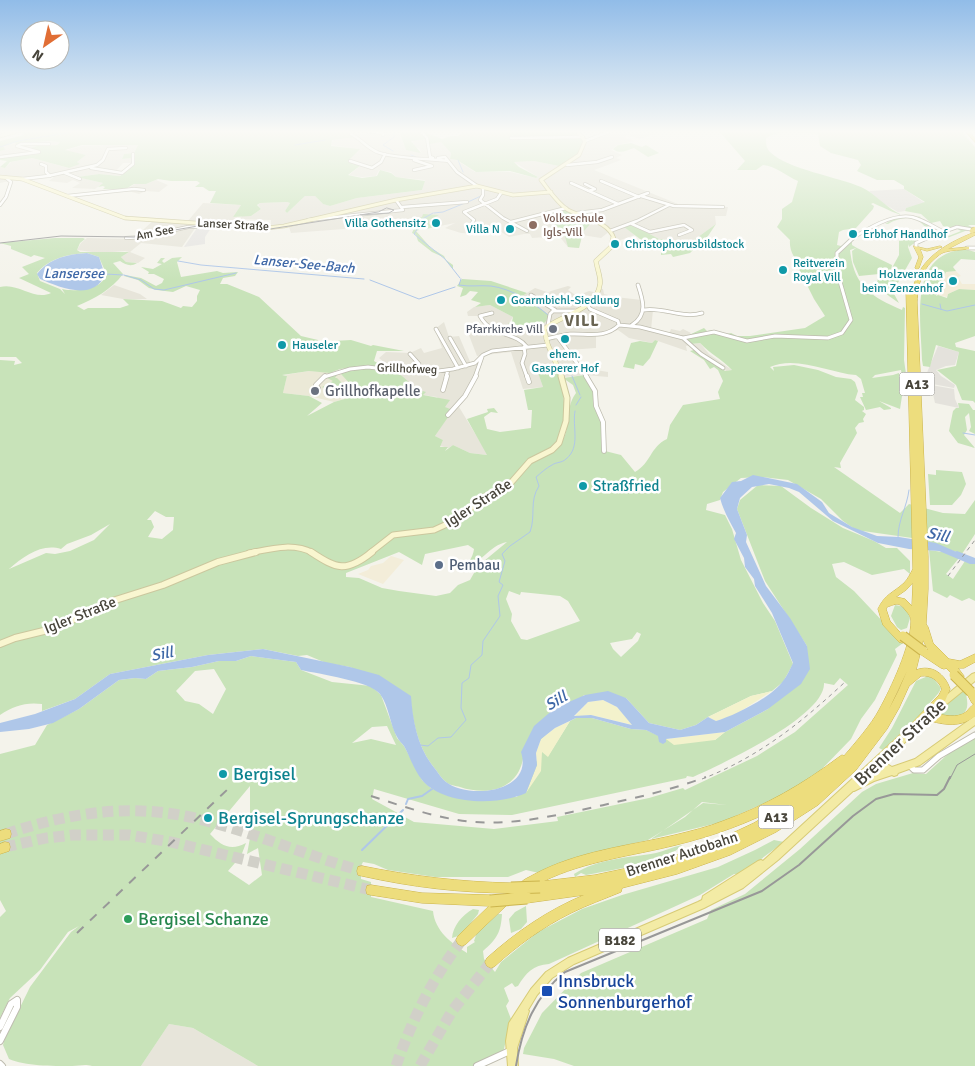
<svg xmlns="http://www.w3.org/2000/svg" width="975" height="1066" viewBox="0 0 975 1066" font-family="Signika,sans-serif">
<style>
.residential{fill:#e7e5da}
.commercial{fill:#f3edd9}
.industrial{fill:#e4e2dc}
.education{fill:#ebe9d7}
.green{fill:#c8e3b9;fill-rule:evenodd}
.sand{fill:#f3f2cc}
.parking{fill:#e6e5e2}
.water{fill:#afc7e9;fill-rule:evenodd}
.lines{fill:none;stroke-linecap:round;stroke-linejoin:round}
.stream-far1{stroke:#afc7e9;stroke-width:1}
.stream{stroke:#afc7e9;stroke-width:2}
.river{fill:#afc7e9;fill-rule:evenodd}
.highway-tunnel{stroke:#d1d0c8;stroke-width:11;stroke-dasharray:11 5.5;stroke-linecap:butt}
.street-far4-casing{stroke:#bebcaf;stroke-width:4}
.street-far3-casing{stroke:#bebcaf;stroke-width:4.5}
.street-far2-casing{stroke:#bebcaf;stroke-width:5.5}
.street-far1-casing{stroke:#bebcaf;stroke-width:7}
.street-casing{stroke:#bebcaf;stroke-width:8}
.secondary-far3-casing{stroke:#cbc79e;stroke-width:4.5}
.secondary-far2-casing{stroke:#cbc79e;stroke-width:5}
.secondary-far1-casing{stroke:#cbc79e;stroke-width:7}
.secondary-casing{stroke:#cbc79e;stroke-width:8}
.primary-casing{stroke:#d7cb76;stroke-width:2}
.highway-casing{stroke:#ccb54d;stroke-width:1}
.street-far4{stroke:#fff;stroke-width:2.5}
.street-far3{stroke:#fff;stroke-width:3}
.street-far2{stroke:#fff;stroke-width:4}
.street-far1{stroke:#fff;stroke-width:5}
.street{stroke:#fff;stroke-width:6}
.secondary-far3{stroke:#f9f6d0;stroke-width:3}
.secondary-far2{stroke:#f9f6d0;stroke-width:4}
.secondary-far1{stroke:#f9f6d0;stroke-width:5}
.secondary{stroke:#f9f6d0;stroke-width:6}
.primary{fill:#f3eba5;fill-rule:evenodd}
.highway{fill:#eddd7d;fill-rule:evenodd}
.tram-far1{stroke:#989898;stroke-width:1}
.tram{stroke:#989898;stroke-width:2}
.rail-far1{stroke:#989898;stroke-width:1;stroke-dasharray:4 4;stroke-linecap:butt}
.rail{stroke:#989898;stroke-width:2;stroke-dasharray:9 9;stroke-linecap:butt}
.highway-bridge-far2-casing{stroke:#ccb54d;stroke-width:5.5;stroke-linecap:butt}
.highway-bridge-far1-casing{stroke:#ccb54d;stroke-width:11;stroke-linecap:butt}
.highway-bridge-casing{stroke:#ccb54d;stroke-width:13;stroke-linecap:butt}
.highway-bridge-far2{stroke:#eddd7d;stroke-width:4.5}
.highway-bridge-far1{stroke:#eddd7d;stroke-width:9}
.highway-bridge{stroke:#eddd7d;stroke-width:11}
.culture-dot{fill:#0f9aa8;stroke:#fff;stroke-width:2}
.education-dot{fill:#8d6e63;stroke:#fff;stroke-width:2}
.worship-dot{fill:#6b7280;stroke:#fff;stroke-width:2}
.service-dot{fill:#5c6f8a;stroke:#fff;stroke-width:2}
.leisure-dot{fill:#2e9e5b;stroke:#fff;stroke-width:2}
.transit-dot{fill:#1a4fb4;stroke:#fff;stroke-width:2}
.labels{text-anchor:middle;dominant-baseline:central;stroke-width:5;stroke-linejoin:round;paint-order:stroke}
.far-education-label{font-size:12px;fill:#785e54;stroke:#fff;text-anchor:start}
.far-culture-label{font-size:12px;fill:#0d838f;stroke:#fff;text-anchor:start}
.far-street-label{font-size:12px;fill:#47443a;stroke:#fff}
.far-worship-label{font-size:12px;fill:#5b616d;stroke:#fff;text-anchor:end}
.far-water-label{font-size:14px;font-style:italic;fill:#3f68a7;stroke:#fff}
.shield{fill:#fff;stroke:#7e7c75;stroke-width:1}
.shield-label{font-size:14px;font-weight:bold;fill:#47443a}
.worship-label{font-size:15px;fill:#5b616d;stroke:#fff;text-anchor:start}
.culture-label{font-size:15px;fill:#0d838f;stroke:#fff;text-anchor:start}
.street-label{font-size:15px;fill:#47443a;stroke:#fff}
.service-label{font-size:15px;fill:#4e5e75;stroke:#fff;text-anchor:start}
.far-district-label{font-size:16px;font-weight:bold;letter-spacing:1px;fill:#696452;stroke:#fff}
.water-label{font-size:16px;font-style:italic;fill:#3f68a7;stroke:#fff}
.near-street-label{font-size:18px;fill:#47443a;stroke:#fff}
.near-culture-label{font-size:18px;fill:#0d838f;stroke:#fff;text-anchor:start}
.near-leisure-label{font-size:18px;fill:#27864d;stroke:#fff;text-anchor:start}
.near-transit-label{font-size:18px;fill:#164399;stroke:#fff;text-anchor:start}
</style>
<rect width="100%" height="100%" fill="#f4f3eb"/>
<!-- residential -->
<path class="residential" d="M 398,131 L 406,150 L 421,152 L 419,148 L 415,147 L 412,140 L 426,139 L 428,144 L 441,142 L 451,153 L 450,159 L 456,160 L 475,172 L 510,172 L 536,178 L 538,177 L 514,162 L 534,161 L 559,166 L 569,161 L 584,141 L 611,131 L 661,131 L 640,139 L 628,135 L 623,137 L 634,141 L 617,145 L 611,150 L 622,155 L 616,158 L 621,160 L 594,170 L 678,204 L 677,206 L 728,207 L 726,216 L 715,216 L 716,224 L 691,242 L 659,239 L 647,233 L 624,227 L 635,235 L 615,242 L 610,231 L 601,238 L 582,235 L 579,248 L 568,247 L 559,236 L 532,238 L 530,234 L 524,234 L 509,237 L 495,228 L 484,234 L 461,233 L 445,228 L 455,223 L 425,229 L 424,217 L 416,218 L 408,226 L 385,229 L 383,226 L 291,233 L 289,227 L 271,229 L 271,220 L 241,219 L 235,226 L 198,224 L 182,247 L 141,243 L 130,252 L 145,258 L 138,263 L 126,262 L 121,257 L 129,252 L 125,251 L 100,253 L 77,250 L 81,243 L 87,238 L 133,239 L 155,219 L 187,222 L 203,203 L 241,205 L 233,217 L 240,218 L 242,216 L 251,216 L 261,209 L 258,205 L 260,203 L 287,202 L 290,203 L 285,211 L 287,213 L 305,196 L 315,196 L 323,204 L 330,206 L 357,198 L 422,190 L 425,180 L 396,177 L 391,172 L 379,170 L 376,176 L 362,177 L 349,175 L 361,165 L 348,161 L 359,149 L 331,145 L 333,140 L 356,137 L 347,133 Z
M 47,141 L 47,142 L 60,142 L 56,145 L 37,146 L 28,149 L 40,152 L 38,154 L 0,157 L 0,151 L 5,150 L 2,146 L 8,144 Z
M 110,145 L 138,145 L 134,153 L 124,154 L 122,159 L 131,158 L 132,163 L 123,163 L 114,173 L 122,174 L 120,176 L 98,174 L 78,177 L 103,183 L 95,189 L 72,188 L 80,183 L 73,180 L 67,183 L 49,181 L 54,177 L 47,176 L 27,177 L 0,183 L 0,167 L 5,168 L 11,162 L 32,158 L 68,168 L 80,164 L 77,162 L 86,155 L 64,151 L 82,146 Z
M 156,180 L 168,185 L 159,192 L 146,191 L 139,194 L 125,190 L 135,184 L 146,184 Z
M 114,285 L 140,294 L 147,299 L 123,299 L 101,295 Z
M 568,286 L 571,287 L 568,290 L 577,296 L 589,291 L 598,293 L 600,289 L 603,289 L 604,294 L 608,295 L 603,304 L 612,304 L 612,300 L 615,297 L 642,300 L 644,309 L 653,310 L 651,330 L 669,334 L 671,329 L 680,331 L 683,329 L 691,333 L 684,338 L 690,344 L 700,343 L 709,354 L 732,370 L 726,371 L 716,362 L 689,345 L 686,346 L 687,351 L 655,340 L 652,343 L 629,338 L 618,330 L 596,335 L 596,348 L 568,350 L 579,364 L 596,366 L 596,370 L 608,372 L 608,377 L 586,375 L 563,377 L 561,367 L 537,369 L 543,387 L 523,389 L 511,352 L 477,356 L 465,325 L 472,323 L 484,334 L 494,332 L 485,325 L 478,316 L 468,316 L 467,312 L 474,307 L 490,305 L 513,317 L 509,323 L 519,329 L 523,325 L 535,327 L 533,330 L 541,325 L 548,315 L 535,305 L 520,298 L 517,299 L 535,288 L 550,293 L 549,292 L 551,291 Z
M 444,322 L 449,337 L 459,336 L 471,364 L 480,359 L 478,374 L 459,407 L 488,455 L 470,453 L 453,445 L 449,448 L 440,446 L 443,440 L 435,436 L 452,410 L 444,407 L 437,397 L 423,395 L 425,392 L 417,390 L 379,358 L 386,352 L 410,353 L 421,348 L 424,353 L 442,348 L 435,329 Z
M 169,1024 L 193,1028 L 258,1066 L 141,1066 Z"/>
<!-- commercial -->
<path class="commercial" d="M 956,271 L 961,276 L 958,277 L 962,284 L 975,284 L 975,290 L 959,289 L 948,294 L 947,297 L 938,295 L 946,272 Z
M 391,556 L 404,560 L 383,584 L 358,574 L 368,570 L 371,566 L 383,563 Z"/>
<!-- industrial -->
<path class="industrial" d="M 904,189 L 925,203 L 906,208 L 905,211 L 898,212 L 879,201 L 869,191 Z
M 938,346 L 959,352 L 955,365 L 946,366 L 936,370 L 941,376 L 955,385 L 954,388 L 927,383 L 926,375 Z
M 931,385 L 954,389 L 955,399 L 959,408 L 935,403 Z"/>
<!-- education -->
<path class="education" d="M 309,371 L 340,373 L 352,386 L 355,386 L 355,396 L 334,402 L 309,396 L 283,393 L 287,376 L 285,375 Z"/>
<!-- green -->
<path class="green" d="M 20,131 L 374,131 L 348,132 L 357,137 L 332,140 L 331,146 L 360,149 L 348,161 L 361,165 L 348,175 L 362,178 L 377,176 L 380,170 L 391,173 L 396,177 L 425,181 L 422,190 L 357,198 L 330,206 L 323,204 L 315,196 L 305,196 L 287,213 L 285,211 L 290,203 L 287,202 L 260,203 L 257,205 L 261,209 L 251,216 L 233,217 L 241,205 L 210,203 L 216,191 L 209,191 L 203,187 L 195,187 L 200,183 L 197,181 L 171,181 L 158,179 L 146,184 L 134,184 L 124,190 L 103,189 L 105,187 L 103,186 L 98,187 L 103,183 L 77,177 L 99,174 L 120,176 L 133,165 L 132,158 L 122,159 L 124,154 L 134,153 L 138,145 L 82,145 L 65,150 L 86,155 L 77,162 L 80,164 L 69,168 L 32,158 L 10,162 L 5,168 L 0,167 L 7,161 L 0,160 L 0,157 L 38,154 L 40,152 L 27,149 L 37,146 L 57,145 L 60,142 L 47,141 L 16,144 L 15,142 L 3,146 L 5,150 L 0,151 L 0,141 L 24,135 Z
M 399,131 L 420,131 L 426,139 L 411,141 L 421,153 L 406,150 Z
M 421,131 L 442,139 L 451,136 L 458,136 L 462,133 L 456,131 L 576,131 L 583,140 L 582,150 L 568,161 L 559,166 L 534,161 L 514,162 L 519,167 L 538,177 L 536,178 L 510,171 L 476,172 L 457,160 L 450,159 L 451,153 L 441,142 L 430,144 Z
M 719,131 L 961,131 L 975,147 L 975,225 L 968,225 L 973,228 L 947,238 L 946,237 L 961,231 L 954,227 L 948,228 L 943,226 L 940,221 L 931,223 L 921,214 L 905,211 L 906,208 L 925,202 L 904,189 L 904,186 L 894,180 L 877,180 L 857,171 L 861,165 L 858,160 L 831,153 L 820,146 L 818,134 C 802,133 780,129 766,138 C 766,143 766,148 770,152 C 787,169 838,177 861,187 C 875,193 887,209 902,215 C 908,217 915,215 921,217 L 920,218 L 917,216 C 901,218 887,209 873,203 L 871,204 L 874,206 L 873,209 L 856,228 L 843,230 L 839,232 L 837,245 L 841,246 L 850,241 L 852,242 L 852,245 L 857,248 L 892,265 L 888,285 L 895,288 L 893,292 L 899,303 C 890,297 883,292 877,283 L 879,274 L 859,276 L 853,262 L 852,251 L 856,248 L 850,250 C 854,286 870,296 902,310 L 903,307 L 905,308 L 904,360 L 907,381 L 906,397 L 901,370 L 875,375 L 872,378 L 893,375 L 899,373 L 902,396 L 900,409 L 879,401 L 891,408 L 891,409 L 884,410 L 880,407 L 866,410 L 860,397 L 863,397 L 862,393 L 865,393 L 861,379 L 856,375 C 830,373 796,355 770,367 L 774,371 L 773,367 L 794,365 L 818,370 L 836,377 L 851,379 L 855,382 L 858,391 L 855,400 L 864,407 L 864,410 L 862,411 L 866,414 L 863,419 L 864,422 L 859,423 L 855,428 L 857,433 L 840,463 L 841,468 L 834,467 L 900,513 L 909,504 L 943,513 L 965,514 L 975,500 L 975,534 L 962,554 L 919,539 L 856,530 L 843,521 L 821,499 L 788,480 L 761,477 L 741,478 L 723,492 L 720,500 L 707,504 L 706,510 L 725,515 L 732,529 L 741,560 L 763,603 L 775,621 L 793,664 L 783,682 L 772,691 L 751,696 L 708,717 L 696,725 L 680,730 L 649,723 L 626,698 L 584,695 L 523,759 C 517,790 487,796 460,787 C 456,786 449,785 446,782 C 442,779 439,774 436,770 C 418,749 413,723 410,696 L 350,667 L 326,663 L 307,655 L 298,656 L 263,649 L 208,655 L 110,674 L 75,699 L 42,711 L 42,704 C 25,702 14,706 0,715 L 0,360 L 15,361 L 14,365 L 22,363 L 16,357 L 0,357 L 0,287 C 18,282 34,301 51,293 L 19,278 L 29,274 L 22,267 L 45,258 L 34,255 L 31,257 L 11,249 L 11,246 L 0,243 L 55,238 L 83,238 L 85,239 L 80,243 L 77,250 L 80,252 L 129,252 L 121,257 L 126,262 L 137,263 C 131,267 126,265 120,261 L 113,263 L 123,274 C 111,290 94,299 77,306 L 84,310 L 88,308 L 120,308 L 129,305 L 123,299 L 162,301 L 181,308 L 183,306 L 192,307 L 197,301 L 197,296 L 200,290 L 186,286 L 173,292 L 157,290 L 149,288 L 138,280 L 124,276 L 125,275 L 141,278 L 156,286 L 162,283 L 164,279 L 154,274 L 148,274 L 149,272 L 141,267 L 153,269 L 162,264 L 157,263 L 161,258 L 165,258 L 162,261 L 164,263 L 172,258 L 182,257 L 177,262 L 181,277 L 217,271 L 223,273 L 238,272 L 235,276 L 223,278 L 220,284 L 227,284 L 259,297 L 301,336 L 318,340 L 316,342 L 351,340 L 371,346 L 373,345 L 404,351 L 377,351 L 374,361 L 388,369 L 366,366 L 340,369 L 330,373 L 309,371 L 282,375 L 287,376 L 283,393 L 309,396 L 322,403 L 307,416 L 334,402 L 355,396 L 355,386 L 352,386 L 340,373 C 354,369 383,365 396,372 C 407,378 413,389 426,392 L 423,395 L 450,400 L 445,407 L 453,410 L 435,436 L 443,440 L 440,447 L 448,447 L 445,451 L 453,445 L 470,453 L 487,455 L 467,419 L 488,412 L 487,409 L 494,408 L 498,413 L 491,412 L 484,417 L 487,429 L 500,432 L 531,428 L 532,410 L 528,410 L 524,390 L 543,387 L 537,370 L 549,371 L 549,368 L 557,368 C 567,405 568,417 552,453 C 576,434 562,411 576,393 L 573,385 L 563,378 L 585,375 C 599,398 603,425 605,451 L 621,455 L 635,472 C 651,463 650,447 667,439 L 670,425 L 683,405 L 720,399 L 718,392 L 723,381 L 718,370 L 714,367 L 710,369 L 704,360 L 690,351 L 694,350 L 716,362 L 725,371 L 732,370 C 722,359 710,354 700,343 L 691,344 L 685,338 L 694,335 L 689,335 L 704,328 L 707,331 L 714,330 L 723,335 L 731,333 L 737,336 L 750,336 L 805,328 L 825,316 L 814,299 L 799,269 L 801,265 C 794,259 789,250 790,240 L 777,227 L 782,219 L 782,209 L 792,202 L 798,181 C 786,176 776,166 763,165 L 756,170 L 737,170 L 745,161 ZM 87,253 L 99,257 C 101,263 106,270 105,276 C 102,290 73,292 62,289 L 65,294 L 60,289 L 40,281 L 37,273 C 49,258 69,254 87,253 ZM 155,511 L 166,517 L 174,517 L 173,530 L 162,539 L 148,537 L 154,527 L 151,520 L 147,520 ZM 110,524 L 94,540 L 70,551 L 55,554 L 46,553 L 9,569 C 24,556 42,543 61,549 L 67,544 L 91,535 ZM 507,542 L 478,566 L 470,580 L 458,585 L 450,593 L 436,596 L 399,591 L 382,588 L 359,578 L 346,577 L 346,573 L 399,552 L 422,565 L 425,554 L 468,545 L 474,549 C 473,557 468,565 461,569 C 480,566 489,545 507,542 ZM 509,591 L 520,595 L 521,592 L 560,596 L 568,601 L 580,621 L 527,640 L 521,639 L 511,621 L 512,614 L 506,599 ZM 637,632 L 641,634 L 638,641 L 621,657 L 613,649 L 610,643 L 632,639 Z
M 631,143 L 642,147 L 646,145 L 659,153 L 648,157 L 634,148 C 626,150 620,155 613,149 L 618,145 Z
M 565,209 L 592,222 L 583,232 L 579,248 L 568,247 L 564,233 L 545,215 Z
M 423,214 L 439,215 L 429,220 L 429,224 L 437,227 L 424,229 L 423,220 L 421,219 L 419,220 L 419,230 L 416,231 L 431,248 L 444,256 L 446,260 L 453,265 L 453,269 L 443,257 L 432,252 L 418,241 L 416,235 L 412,233 L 415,226 L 409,222 L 413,220 L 413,218 L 422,217 Z
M 903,216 L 920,220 L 940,231 L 917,241 L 909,247 L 909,244 L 908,247 L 912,258 L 896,286 L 893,287 L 889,284 L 892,268 L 899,255 L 899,241 L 927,230 C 918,214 901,216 888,224 L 885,224 L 895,218 Z
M 716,224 L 704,242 L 701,242 L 690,253 L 673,257 L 671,254 L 661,255 L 661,249 L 655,244 L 648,245 L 624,227 L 633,225 L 659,239 L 691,242 Z
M 965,249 L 975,252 L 975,260 L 961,259 L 953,267 L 956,271 L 946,272 L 936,296 L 938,295 L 947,298 L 948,294 L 959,289 L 975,290 L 975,336 L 955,343 L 956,347 L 975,351 L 975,403 L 973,401 L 962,400 L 956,385 L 937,370 L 956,366 L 959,352 L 936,345 L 930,367 L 923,366 L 922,360 C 921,319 908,254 965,249 Z
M 462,279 L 491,281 L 527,293 L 519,298 L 535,305 L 549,315 L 546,321 L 542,325 L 544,326 L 542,331 L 533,331 L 535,327 L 523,325 L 520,330 L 508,323 L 512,322 L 513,317 L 490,305 L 475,307 L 481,303 L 471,300 L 478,292 L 470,291 L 466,295 L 460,297 L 463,288 L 457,286 Z
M 655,340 L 658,341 L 650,358 L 643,366 L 635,364 L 634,369 L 623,367 L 631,343 L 640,341 L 652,343 Z
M 335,373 L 337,375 L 335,378 L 337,378 L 350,391 L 342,397 L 338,395 L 340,393 L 336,391 L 333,393 L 322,387 L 333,381 L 327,378 L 320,382 L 321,380 Z
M 958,403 L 969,404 L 973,410 L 975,410 L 975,434 L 969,431 L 971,427 L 969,413 L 965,417 L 967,430 L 964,435 L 975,448 L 958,443 L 949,431 L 953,411 L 956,408 L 959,408 Z
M 936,470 L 962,472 L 966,484 L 961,495 L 952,505 L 930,505 L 928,474 L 936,475 Z
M 758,485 L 781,486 L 811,508 L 843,528 L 874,541 L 886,548 L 897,548 L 910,561 L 910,574 L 904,569 L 872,575 L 844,562 L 832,564 L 836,577 L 854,591 L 903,643 L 895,649 L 897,655 L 875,700 L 861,719 L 851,739 L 819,772 L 794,790 L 722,822 L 651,839 L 703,803 L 727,805 L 702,802 L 685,817 L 648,840 L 601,851 L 539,873 L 526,870 L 508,877 L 435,877 L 388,870 L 374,864 L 363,862 L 361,866 L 361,879 L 371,882 L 371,897 L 433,911 C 435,931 451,943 467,953 L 467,947 L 475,942 L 474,941 L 477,932 L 498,914 L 502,914 C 501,932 497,939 483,951 L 484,959 L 495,972 L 501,962 L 538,932 L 582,909 L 622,895 L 718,867 L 755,850 L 774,840 L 784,842 L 741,874 L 734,874 L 700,895 L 549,964 C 533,965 526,973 518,986 L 515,987 L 512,983 L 504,988 L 509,1001 L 506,1006 L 511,1019 L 503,1053 L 473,1066 L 258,1066 L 193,1028 L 169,1024 L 141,1066 L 92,1066 C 84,1064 80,1066 72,1066 C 52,1066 25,1066 9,1059 L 3,1045 L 5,1038 L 30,987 L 71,932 L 79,926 L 68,932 L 40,970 L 10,998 L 0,1018 L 0,917 L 6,911 L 0,900 L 0,754 L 35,745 L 47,725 L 79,709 L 119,680 L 135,678 L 146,679 L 158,671 L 192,667 L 219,661 L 236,661 L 251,656 L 296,662 L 301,670 L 332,682 L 371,686 L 381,695 L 397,738 L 404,746 L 422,780 L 432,789 L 517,797 L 542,751 L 548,756 L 570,721 L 576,718 L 592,718 L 631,729 L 646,730 L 666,739 L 715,740 L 725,732 L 768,709 L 807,646 L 765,581 L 737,509 L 740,500 ZM 214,669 L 226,689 L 213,714 L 199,704 L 185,701 L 176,691 L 195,671 ZM 840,678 L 848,685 L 795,732 L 757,756 L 685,790 L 683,788 L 649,798 L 557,817 L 558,821 L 494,829 L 414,822 L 372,799 L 374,789 L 459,814 L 512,815 L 686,778 L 687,776 L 693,777 C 720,765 826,716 824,683 L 834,685 ZM 387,726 L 396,745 L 371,739 L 352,743 L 372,727 ZM 250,786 L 250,838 L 247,854 L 258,848 L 262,875 L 249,885 L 228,871 L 241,856 L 246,843 C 231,851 221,846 210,834 Z
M 929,550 L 949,553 L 959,558 L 946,574 L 953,579 L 965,561 L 975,562 L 975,601 L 969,598 L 962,601 L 950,595 L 947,598 L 933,591 Z
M 895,605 L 906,607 L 910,618 L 907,628 L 901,630 L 897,627 L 891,616 Z
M 928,676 L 934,679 L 941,688 C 938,697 929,701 925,710 L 883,750 L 879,748 L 892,728 L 916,681 Z
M 964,688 C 975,720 957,717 934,715 L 949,700 Z
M 975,736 L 975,1066 L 574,1066 L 554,1059 L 523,1054 L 524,1048 L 542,1013 L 581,973 L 707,919 L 711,910 L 745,894 L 800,849 L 862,792 L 876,784 L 913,773 L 926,774 L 959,744 Z
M 682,845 C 671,861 607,871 586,875 L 581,873 L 575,877 L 574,874 C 599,858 628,858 656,853 C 664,851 673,847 682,845 Z
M 526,906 L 527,922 L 521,929 L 511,933 L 509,919 L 515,912 Z
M 473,909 L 479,910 L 478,914 L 461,935 L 452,938 C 453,926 462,915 473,909 Z"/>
<!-- sand -->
<path class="sand" d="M 772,691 L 733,716 L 716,721 L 708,717 L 751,696 Z
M 603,700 L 617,707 L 633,725 L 591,715 L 574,717 L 588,702 Z
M 570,721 L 548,757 L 542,752 L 541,771 L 526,793 L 537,765 L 536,753 L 541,739 L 555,728 Z
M 725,732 L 715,740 L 674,745 L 666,739 Z"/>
<!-- parking -->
<path class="parking" d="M 197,228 L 211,228 L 205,237 L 205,244 L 184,247 Z"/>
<!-- water -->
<path class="water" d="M 87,253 L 99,257 L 105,275 C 93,302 59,287 40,279 L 37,274 C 49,258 69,254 87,253 Z
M 753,475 L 797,484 L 822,502 L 829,513 L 852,527 L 877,536 L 899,537 L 936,543 L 975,560 L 975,564 L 970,564 L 939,551 L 909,549 L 878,543 L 833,521 L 799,492 L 789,488 L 769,484 L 752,487 L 740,498 L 737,509 L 747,535 L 746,542 L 766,586 L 790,618 L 807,646 L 810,669 L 801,684 L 768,709 L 725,732 L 666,739 L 666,742 L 663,744 L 659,742 L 658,736 L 646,730 L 631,729 L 592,718 L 576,718 L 555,728 L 541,739 L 536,753 L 537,765 L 526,793 C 498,806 443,805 422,780 C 414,770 410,757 404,746 C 402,743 399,741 397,737 C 390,725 389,706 380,694 C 370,681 319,674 301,670 L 296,662 L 251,656 L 236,661 L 219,661 L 192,667 L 158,671 L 146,679 L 135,678 L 119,680 L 79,709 L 53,723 L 29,729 L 0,732 L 0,723 L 35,714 L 75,699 L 110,674 L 208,655 L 263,649 L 350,667 L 379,675 L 411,696 C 413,723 418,749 436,770 C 439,774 442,779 446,782 C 469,800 534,792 521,752 L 534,726 L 555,708 L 585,695 L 608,691 L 626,698 L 649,723 L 680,730 L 696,725 L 708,717 L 716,721 C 734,716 772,697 783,681 C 787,676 790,669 793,663 L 772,613 L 755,586 L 754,579 L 745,567 L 744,558 L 734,539 L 736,533 C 730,522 723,510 720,498 L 732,482 L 741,481 ZM 603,700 L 617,707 L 632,725 L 591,715 L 574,716 L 588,702 Z"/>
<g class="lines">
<!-- stream-far1 -->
<path class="stream-far1" d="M 295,145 L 325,140
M 0,147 L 18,141 L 78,131
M 393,151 L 383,145 L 394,137 L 394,131
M 411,155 L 416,157
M 458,160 L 463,172
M 468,202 L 481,196
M 434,213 L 443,212 L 465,203
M 426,217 L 417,222 L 420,225 L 414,234 L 445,259 L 460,278
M 426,217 L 433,213
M 178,261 L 201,265 L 364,279
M 105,274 L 123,275
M 124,275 L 141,280 L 154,289 L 164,290 L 236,273
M 461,279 L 459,285 C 470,287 480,285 491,286 C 512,289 533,302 548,315
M 370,280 L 419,299 L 455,287
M 922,304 L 947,311 L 975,305
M 940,304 L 941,309
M 572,376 L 580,395
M 576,405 L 581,397
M 963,433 L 975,435
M 898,537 C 898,520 907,507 909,490
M 420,745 L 428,746 L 438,738 L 451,737 L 466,720 L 461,708 L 462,683 L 469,678 L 471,665 L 482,655 L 483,641 L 500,616 L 498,596 L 503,585 L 499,582 L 505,561 L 502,554 L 510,546 L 530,532 C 536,516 529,501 539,486 L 536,477 C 541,473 546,468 552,465 C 556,462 562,463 566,459 C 581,447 572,427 575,411"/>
<!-- stream -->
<path class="stream" d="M 406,804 L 408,799 L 422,796 L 432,789
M 362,850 L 403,810"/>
<!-- river -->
<path class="river" d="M 957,551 L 975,558 L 975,564 L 955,556 L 953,554 L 955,552 Z"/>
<!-- highway-tunnel -->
<path class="highway-tunnel" d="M 6,834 C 64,814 124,804 185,816 C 245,828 303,855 362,871
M 5,847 L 46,838 L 73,835 L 129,835 L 171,842 L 371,890
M 396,1066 C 412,1020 432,979 462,940
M 420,1066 L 452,1011 L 491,962"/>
<defs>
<path id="street-far4" d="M 352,131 L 351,134 C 361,139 366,147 377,152 C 389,158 432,159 448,161
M 366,131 L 383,133 L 383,135
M 421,131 L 427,138 L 430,157 L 433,158
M 511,138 L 583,137
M 585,141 L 611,131
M 0,157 L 39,152 L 17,146 L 21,144 L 49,144
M 438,158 L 445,157 L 457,172 L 477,186
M 414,160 L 432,166 L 414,170
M 350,161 L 372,168 L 381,162 L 385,154
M 41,164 L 46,166 L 46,172 L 50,176
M 567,165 L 597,162 L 612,157
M 91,168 L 122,173 L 133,164 L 133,154
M 65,173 L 80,179
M 22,179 L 48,176 L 97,165 L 103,160 L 108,149 L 126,148
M 601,181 L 639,197
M 571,183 L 618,204
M 585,184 L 595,189 L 588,191
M 483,188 L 483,195 L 480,200 L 503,218 L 527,231
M 67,196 L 134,189 L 144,190
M 641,196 L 674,206 L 723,207
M 0,205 L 6,197 L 11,182 L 5,177
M 402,207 L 467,202
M 577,213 L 602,210 L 648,193
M 308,220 L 403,210 L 396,200
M 511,222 L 566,208
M 472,223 L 474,220 L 464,212 L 497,199 L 501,193
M 632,224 L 650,232 L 684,225 L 692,230 L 679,235
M 610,231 L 637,221 L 669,205
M 126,238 L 143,237 L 188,227 L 217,226
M 851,239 C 867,229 893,213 912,217 C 924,220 934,227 944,232
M 923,239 L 957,227 L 975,230"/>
<path id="street-far3" d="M 916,247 L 916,243 L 927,238
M 967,248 L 975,248
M 531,295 L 555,310
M 644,310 C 664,307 683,319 702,313
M 492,313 L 480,316 C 492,338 515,331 527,347
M 548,325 L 550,314 L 553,311 L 575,311
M 619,325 L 640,327 L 683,338 L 714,332 L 747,341 L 775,336 L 828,338 L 842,333 L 851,320 L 837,271 L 837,253 L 853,238
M 632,325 C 648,315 643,300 638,285
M 436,329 L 458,368
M 557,336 L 587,377
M 450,338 L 466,366
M 683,338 L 701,354 L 723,368
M 546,339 C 554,337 562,335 570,334 C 587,333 605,339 619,325 L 618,321 L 590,309 L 587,304
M 524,347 L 525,354 L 522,363 L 527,377
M 410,354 L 419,364 L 418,367
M 324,377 L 350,369 L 368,367 L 399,371 L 414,367 L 431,372 L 453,369 L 475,363 L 483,355 L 492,351 L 548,345
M 446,377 L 448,370
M 475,377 L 482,357"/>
<path id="street-far2" d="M 527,376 L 529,382
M 586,376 L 595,391 L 596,406 L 603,422 L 604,451
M 318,388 L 316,385 L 325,376
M 443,390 L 447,376
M 448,415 L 465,396 L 476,376"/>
<path id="street-far1" d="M 910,766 L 914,770 L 923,770 L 939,756 L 975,735"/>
<path id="street" d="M 0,1027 L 11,1004 L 17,1000 L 17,1007 L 0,1041
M 0,1064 L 2,1066
M 477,1066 L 512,1050"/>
<path id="secondary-far3" d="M 577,131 L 585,141 L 579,155 L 541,180 C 549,190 557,203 568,210 C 582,217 610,222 614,239
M 0,136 L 17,131
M 0,177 L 22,179 L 125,218 L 267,228 L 284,226 L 396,200 L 477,186 L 513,195 L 551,192"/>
<path id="secondary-far2" d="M 562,377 L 548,345 L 544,329 C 561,315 597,310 600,284 C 601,277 597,269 596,261 L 611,247 L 613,238"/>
<path id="secondary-far1" d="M 249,553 C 270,549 293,542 313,553
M 370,553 L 393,535 L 434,530 L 458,519 L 482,498 L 509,485 L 530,461 L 552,450 L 559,443 L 566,421 L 567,398 L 561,376"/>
<path id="secondary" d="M 311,552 C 337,569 346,573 372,552
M 0,644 L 15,638 L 56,628 L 106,603 L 163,585 L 218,562 L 256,552"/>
<path id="primary" d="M 975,673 L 975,681 L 943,707 L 940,709 L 937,707 L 936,705 L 937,703 L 972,674 Z
M 975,716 L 975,725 L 920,765 L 898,773 L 897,775 L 894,776 L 892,775 L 874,781 L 854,791 L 853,791 L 778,860 L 743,888 L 704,908 L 574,964 L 552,978 L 537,995 L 528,1010 L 529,1011 L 517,1048 L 518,1066 L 508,1066 L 506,1041 L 509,1023 L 531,989 L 546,972 L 568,958 L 698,902 L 702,900 L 703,896 L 758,861 L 761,860 L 763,861 L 912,724 L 915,723 L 918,724 L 919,727 L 918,730 L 886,760 L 887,764 L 892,767 L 915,759 ZM 879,765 L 882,770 L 869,775 Z"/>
<path id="highway" d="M 965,131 L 969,131 L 975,139 L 975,142 Z
M 975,232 L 975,235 L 948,249 L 967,247 L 969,247 L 969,249 C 961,250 952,250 945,252 C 942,253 940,254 938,256 C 922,268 918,283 917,302 L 928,557 L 928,589 L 926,624 L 928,627 L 933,643 L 949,659 L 960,661 L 975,654 L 975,662 L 964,668 L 958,668 L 964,676 L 963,679 L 960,680 L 957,679 L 946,668 L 944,669 L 941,668 L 920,654 L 916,670 C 932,664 945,674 950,689 L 945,701 L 934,713 C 943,715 957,719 966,712 C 969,709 971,706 974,704 L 972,703 L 966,692 L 968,689 L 971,688 L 975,691 L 975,716 C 961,728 944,725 927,720 L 916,731 L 913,732 L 910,731 L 908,728 L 910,725 L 939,695 L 942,689 C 938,680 931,675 921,676 L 909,686 L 899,708 L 887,729 L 856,770 L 818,805 L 776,832 L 730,855 L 677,874 L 622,888 L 621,892 C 604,899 587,905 571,913 C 543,927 518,945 495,966 L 491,968 L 487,966 L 485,962 L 487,958 C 516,932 548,910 584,895 L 527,903 L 523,902 L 522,898 L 523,894 L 537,891 L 535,886 L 524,891 L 520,890 L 519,886 C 521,880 528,878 533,875 C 577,851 628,846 675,835 C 691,831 708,827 723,821 C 765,806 803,784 839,757 L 842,755 L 844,756 C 855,743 871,725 879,710 C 891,688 911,646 911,621 C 911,617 909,614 906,611 C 899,601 896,604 887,607 L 886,609 L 890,621 L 906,639 L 905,642 L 902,643 L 899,642 L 883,625 L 878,609 C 885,594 893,593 904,583 C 908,579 910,574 913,569 L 906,288 L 909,286 L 912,288 L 912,296 C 915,261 944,244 975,232 ZM 913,583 L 912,606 L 905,599 L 896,597 L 906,590 ZM 923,640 L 928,650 L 922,648 ZM 907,671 L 898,692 L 889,709 ZM 783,805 L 754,823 L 705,846 L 651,863 L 595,875 L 544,881 C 585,861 632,856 676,845 C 713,836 749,823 783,805 Z
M 914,246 L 927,249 L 940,246 L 942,247 L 927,251 L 920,249 L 923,257 L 919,268 L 917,269 L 915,268 L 919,257 L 914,247 Z
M 6,829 L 10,830 L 11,834 L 10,838 L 0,841 L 0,831 Z
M 5,842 L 9,843 L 10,847 L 9,851 L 0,854 L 0,844 Z
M 362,866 C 411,876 461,882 511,883 L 515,884 L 516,888 L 515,892 L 511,893 C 461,893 411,887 362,876 L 358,875 L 357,871 L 358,867 Z
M 371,885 L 422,893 L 490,895 L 494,897 L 495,901 L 504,895 L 508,896 L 509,900 L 508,904 L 466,944 L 462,946 L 458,944 L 456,940 L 458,936 L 489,906 L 422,903 L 371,895 L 367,894 L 366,890 L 367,886 Z"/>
</defs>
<!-- street-far4 casing -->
<use href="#street-far4" class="street-far4-casing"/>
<!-- street-far3 casing -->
<use href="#street-far3" class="street-far3-casing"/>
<!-- street-far2 casing -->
<use href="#street-far2" class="street-far2-casing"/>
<!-- street-far1 casing -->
<use href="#street-far1" class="street-far1-casing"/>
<!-- street casing -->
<use href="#street" class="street-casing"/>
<!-- secondary-far3 casing -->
<use href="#secondary-far3" class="secondary-far3-casing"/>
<!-- secondary-far2 casing -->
<use href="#secondary-far2" class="secondary-far2-casing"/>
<!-- secondary-far1 casing -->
<use href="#secondary-far1" class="secondary-far1-casing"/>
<!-- secondary casing -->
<use href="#secondary" class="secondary-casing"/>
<!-- primary casing -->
<use href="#primary" class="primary-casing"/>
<!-- highway casing -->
<use href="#highway" class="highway-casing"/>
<!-- street-far4 -->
<use href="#street-far4" class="street-far4"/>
<!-- street-far3 -->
<use href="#street-far3" class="street-far3"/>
<!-- street-far2 -->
<use href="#street-far2" class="street-far2"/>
<!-- street-far1 -->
<use href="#street-far1" class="street-far1"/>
<!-- street -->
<use href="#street" class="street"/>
<!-- secondary-far3 -->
<use href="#secondary-far3" class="secondary-far3"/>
<!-- secondary-far2 -->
<use href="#secondary-far2" class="secondary-far2"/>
<!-- secondary-far1 -->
<use href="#secondary-far1" class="secondary-far1"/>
<!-- secondary -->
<use href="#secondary" class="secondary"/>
<!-- primary -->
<use href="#primary" class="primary"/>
<!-- highway -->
<use href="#highway" class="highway"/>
<!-- tram-far1 -->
<path class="tram-far1" d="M 387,208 L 394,210 L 389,213 L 360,215 L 378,212 Z
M 0,243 L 61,236 L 134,237 L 198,226 L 270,229 L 360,215
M 950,779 L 957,765 L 975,754"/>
<!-- tram -->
<path class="tram" d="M 516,1066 C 522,1028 535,996 565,972 L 762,891 L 799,865 L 853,816 L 876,799 L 894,794 L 937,795 L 944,789 L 950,777"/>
<!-- rail-far1 -->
<path class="rail-far1" d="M 948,576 L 975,540
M 702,779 C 759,757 802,722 845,682"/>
<!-- rail -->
<path class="rail" d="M 371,796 C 405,807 439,819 474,822 C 517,825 558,815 599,806 C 635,798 671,790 706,777
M 77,933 L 229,788"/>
<defs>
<path id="highway-bridge-far2" d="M 972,231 L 975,229"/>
<path id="highway-bridge-far1" d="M 903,636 L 923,651
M 954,675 L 971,692"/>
<path id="highway-bridge" d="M 511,888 L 540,887
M 490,901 L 527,898"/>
</defs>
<!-- highway-bridge-far2 casing -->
<use href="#highway-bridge-far2" class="highway-bridge-far2-casing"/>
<!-- highway-bridge-far1 casing -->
<use href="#highway-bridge-far1" class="highway-bridge-far1-casing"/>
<!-- highway-bridge casing -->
<use href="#highway-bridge" class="highway-bridge-casing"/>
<!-- highway-bridge-far2 -->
<use href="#highway-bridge-far2" class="highway-bridge-far2"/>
<!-- highway-bridge-far1 -->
<use href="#highway-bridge-far1" class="highway-bridge-far1"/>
<!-- highway-bridge -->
<use href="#highway-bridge" class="highway-bridge"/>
</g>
<!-- sky -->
<linearGradient id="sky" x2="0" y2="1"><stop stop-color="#91bce8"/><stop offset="0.47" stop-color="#fafaf6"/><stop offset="1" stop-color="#fafaf6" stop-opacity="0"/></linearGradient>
<rect width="975" height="280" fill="url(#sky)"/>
<!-- markers -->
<g class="culture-dot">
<circle cx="436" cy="223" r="5"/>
<circle cx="510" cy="229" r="5"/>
<circle cx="853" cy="234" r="5"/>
<circle cx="615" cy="244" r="5"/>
<circle cx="783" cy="270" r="5"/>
<circle cx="953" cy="281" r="5"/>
<circle cx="501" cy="300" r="5"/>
<circle cx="565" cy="339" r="5"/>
<circle cx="282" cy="345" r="5"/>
<circle cx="583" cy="486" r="5"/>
<circle cx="223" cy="774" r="5"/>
<circle cx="208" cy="818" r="5"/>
</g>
<circle class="education-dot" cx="533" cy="225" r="5"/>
<g class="worship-dot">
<circle cx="553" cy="329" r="5"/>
<circle cx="315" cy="391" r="5"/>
</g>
<circle class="service-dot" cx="439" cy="565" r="5"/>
<circle class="leisure-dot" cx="128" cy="919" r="5"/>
<rect class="transit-dot" x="541" y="985" width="12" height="12" rx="2.5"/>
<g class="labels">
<!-- far-education labels -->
<g class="far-education-label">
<text x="543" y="218">Volksschule<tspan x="543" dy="14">Igls-Vill</tspan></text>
</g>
<!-- far-culture labels -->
<g class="far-culture-label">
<text x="426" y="223" text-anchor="end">Villa Gothensitz</text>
<text x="500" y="229" text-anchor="end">Villa N</text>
<text x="863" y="234">Erbhof Handlhof</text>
<text x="625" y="244">Christophorusbildstock</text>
<text x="793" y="263">Reitverein<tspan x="793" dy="14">Royal Vill</tspan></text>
<text x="943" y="274" text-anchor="end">Holzveranda<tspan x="943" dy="14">beim Zenzenhof</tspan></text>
<text x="511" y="300">Goarmbichl-Siedlung</text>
<text x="292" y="345">Hauseler</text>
<text x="565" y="354" text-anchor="middle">ehem.<tspan x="565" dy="14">Gasperer Hof</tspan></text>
</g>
<!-- far-street labels -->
<g class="far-street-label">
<text transform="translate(233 225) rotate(3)">Lanser Straße</text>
<text transform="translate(155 233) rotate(-11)">Am See</text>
<text transform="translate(407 369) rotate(2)">Grillhofweg</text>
</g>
<!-- far-worship labels -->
<g class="far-worship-label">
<text x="543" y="329">Pfarrkirche Vill</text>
</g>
<!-- far-water labels -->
<g class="far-water-label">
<text transform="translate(304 264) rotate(5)">Lanser-See-Bach</text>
<text x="74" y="273">Lansersee</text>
</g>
<!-- shield labels -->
<g class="shield">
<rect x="899.5" y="372.5" width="35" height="23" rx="4"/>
<rect x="758.5" y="805.5" width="35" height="23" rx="4"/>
<rect x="599" y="928.5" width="42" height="23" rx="4"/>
</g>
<g class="shield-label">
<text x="917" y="384">A13</text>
<text x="776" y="817">A13</text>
<text x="620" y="940">B182</text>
</g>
<!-- worship labels -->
<g class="worship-label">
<text x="325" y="391">Grillhofkapelle</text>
</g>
<!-- culture labels -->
<g class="culture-label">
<text x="593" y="486">Straßfried</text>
</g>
<!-- street labels -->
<g class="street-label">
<text transform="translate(478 503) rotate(-33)">Igler Straße</text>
<text transform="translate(80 615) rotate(-22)">Igler Straße</text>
<text transform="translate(682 854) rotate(-18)">Brenner Autobahn</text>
</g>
<!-- service labels -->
<g class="service-label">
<text x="449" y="565">Pembau</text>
</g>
<!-- far-district labels -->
<g class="far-district-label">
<text x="582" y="321">VILL</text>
</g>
<!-- water labels -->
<g class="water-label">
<text transform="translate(938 535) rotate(12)">Sill</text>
<text transform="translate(162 654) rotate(-11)">Sill</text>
<text transform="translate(556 701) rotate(-31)">Sill</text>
</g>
<!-- near-street labels -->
<g class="near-street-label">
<text transform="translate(900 742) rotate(-43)">Brenner Straße</text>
</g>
<!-- near-culture labels -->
<g class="near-culture-label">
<text x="233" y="774">Bergisel</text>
<text x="218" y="818">Bergisel-Sprungschanze</text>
</g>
<!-- near-leisure labels -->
<g class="near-leisure-label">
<text x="138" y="919">Bergisel Schanze</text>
</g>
<!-- near-transit labels -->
<g class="near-transit-label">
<text x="558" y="981">Innsbruck<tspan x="558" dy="21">Sonnenburgerhof</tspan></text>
</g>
</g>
<!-- north arrow -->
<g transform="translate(45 45) rotate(214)"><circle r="24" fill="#ffffff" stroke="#b5b4b0"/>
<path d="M0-4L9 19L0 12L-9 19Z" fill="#e16e35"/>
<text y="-8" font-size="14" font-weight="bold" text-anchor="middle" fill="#47443a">N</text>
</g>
</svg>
